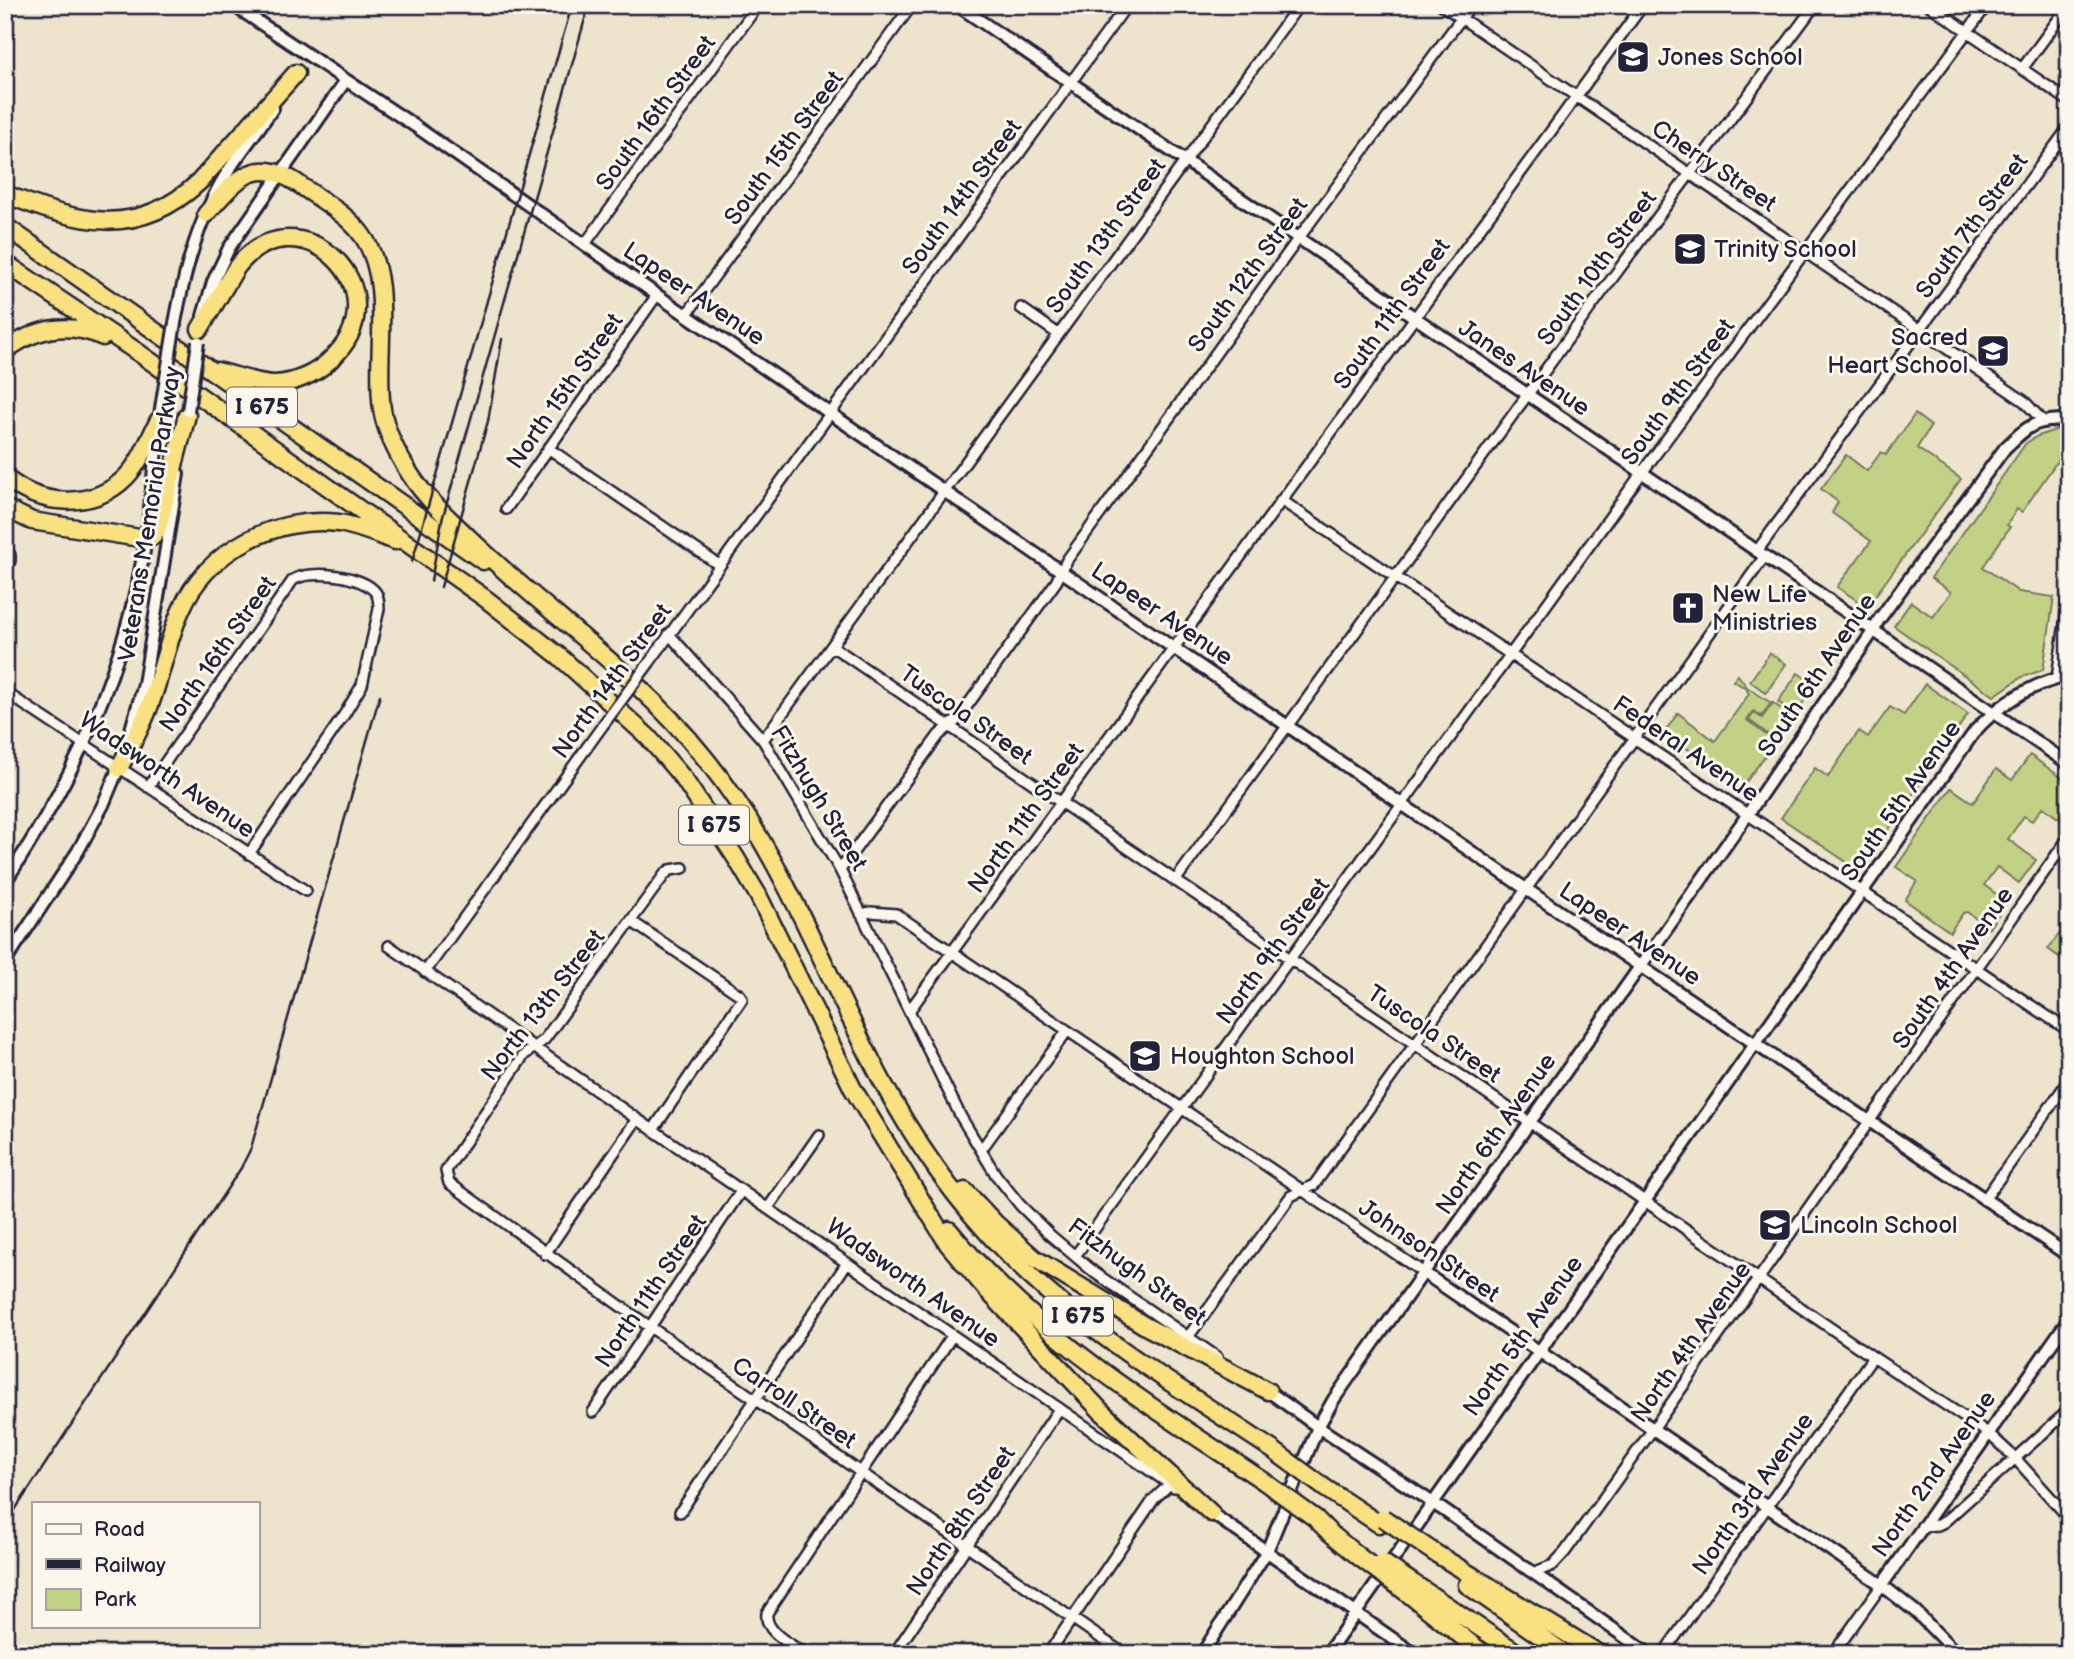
<svg xmlns="http://www.w3.org/2000/svg" width="2074" height="1659" viewBox="0 0 2074 1659" font-family="'Balsamiq Sans',sans-serif">
<style>
.green{fill:#c2d185;stroke:#727a60;stroke-width:2}
.lines{fill:none;stroke-linecap:round;stroke-linejoin:round}
.minor-casing{stroke:#22223b;stroke-width:14}
.tertiary-casing{stroke:#22223b;stroke-width:16}
.motorway-casing{stroke:#22223b;stroke-width:21}
.minor{stroke:#fbf7ec;stroke-width:9}
.tertiary{stroke:#fbf7ec;stroke-width:10}
.motorway{stroke:#f9e181;stroke-width:16}
.rail{stroke:#22223b;stroke-width:2.5}
.minor-bridge-casing{stroke:#22223b;stroke-width:14;stroke-linecap:butt}
.tertiary-bridge-casing{stroke:#22223b;stroke-width:16;stroke-linecap:butt}
.motorway-bridge-casing{stroke:#22223b;stroke-width:21;stroke-linecap:butt}
.minor-bridge{stroke:#fbf7ec;stroke-width:9}
.tertiary-bridge{stroke:#fbf7ec;stroke-width:10}
.motorway-bridge{stroke:#f9e181;stroke-width:16}
.labels{text-anchor:middle;dominant-baseline:central;stroke-width:6;stroke-linejoin:round;paint-order:stroke}
.shield{fill:#fbf7ec;stroke:#636270;stroke-width:2}
.shield-label{font-size:23px;font-weight:bold;fill:#22223b}
.poi-label{font-size:24px;fill:#22223b;stroke:#fbf7ec;text-anchor:start}
.street-label{font-size:24px;fill:#22223b;stroke:#fbf7ec}
</style>
<rect width="100%" height="100%" fill="#eee4cd"/>
<filter id="ink" filterUnits="userSpaceOnUse"><feTurbulence type="fractalNoise" baseFrequency=".0143" numOctaves="2"/><feDisplacementMap in="SourceGraphic" scale="14" xChannelSelector="R" yChannelSelector="G"/><feConvolveMatrix kernelMatrix="1 2 1 2 8 2 1 2 1" color-interpolation-filters="sRGB"/></filter>
<g filter="url(#ink)">
<!-- green -->
<path class="green" d="M 1915,414 L 1931,426 L 1917,448 L 1961,479 L 1867,607 L 1837,587 L 1871,541 L 1832,513 L 1838,502 L 1821,489 L 1846,455 L 1867,471 L 1881,452 L 1886,455 Z
M 2058,429 L 2069,431 L 2069,444 L 2022,512 L 2017,509 L 2007,525 L 2010,527 L 1983,567 L 2019,592 L 2054,597 L 2043,670 L 2022,677 L 1994,696 L 1894,626 L 1911,602 L 1933,617 L 1951,592 L 1931,578 L 2026,443 L 2038,436 Z
M 1770,653 L 1786,664 L 1766,693 L 1750,681 Z
M 1798,673 L 1815,685 L 1795,714 L 1778,702 Z
M 1738,675 L 1747,687 L 1771,703 L 1761,716 L 1754,711 L 1747,720 L 1775,742 L 1743,786 L 1664,733 L 1678,713 L 1715,741 L 1749,694 L 1746,688 L 1733,681 Z
M 1925,684 L 1968,714 L 1860,871 L 1781,818 L 1815,768 L 1828,777 L 1859,731 L 1868,737 L 1890,707 L 1904,715 Z
M 1773,703 L 1794,718 L 1777,741 L 1749,720 L 1754,713 L 1762,718 Z
M 2030,755 L 2069,783 L 2069,803 L 2058,818 L 2043,807 L 2032,821 L 2024,816 L 2008,839 L 2036,860 L 2019,883 L 1997,867 L 1984,885 L 2007,902 L 1989,928 L 1967,912 L 1963,913 L 1950,932 L 1905,900 L 1917,881 L 1896,867 L 1951,788 L 1973,803 L 1996,769 L 2012,780 Z
M 2069,921 L 2069,964 L 2048,949 Z"/>
<g class="lines">
<defs>
<path id="minor" d="M 1442,5 L 2024,401 L 2042,420
M 1929,5 L 2069,101
M 2022,69 L 2069,5
M 585,244 L 758,5
M 1021,308 L 1058,334
M 687,314 L 912,5
M 548,448 L 719,565
M 1281,500 L 2069,1031
M 506,509 L 657,295
M 5,548 L 10,555 L 10,561 L 5,567
M 1757,551 L 2069,127
M 669,634 L 763,740 L 840,870 L 961,1117 L 996,1175 L 1020,1205 L 1050,1235 L 1095,1273 L 1217,1357
M 832,646 L 1873,1357 L 1988,1433 L 2015,1458 L 2069,1518
M 649,663 L 1127,5
M 2057,678 L 2069,596
M 5,692 L 306,891
M 763,740 L 1299,5
M 148,787 L 293,580 C 310,569 364,575 376,593 C 379,598 379,603 379,609 L 362,685 L 344,715 L 249,854
M 683,868 L 670,870 L 665,874 L 544,1040 L 524,1055 L 449,1166 L 446,1171 L 449,1183 L 640,1320 L 1124,1654
M 840,870 L 939,735 L 957,720 L 1056,582 L 1067,560 L 1298,239 L 1471,5
M 1175,881 L 1591,307 L 1815,5
M 861,914 L 871,912 L 896,914 L 1424,1273
M 631,921 L 740,995 L 742,999 L 653,1130
M 389,946 L 637,1119 L 1174,1487
M 425,972 L 603,725
M 909,1011 L 1643,5
M 981,1150 L 1067,1031
M 1984,1200 L 2069,1080
M 768,1208 L 819,1135
M 545,1254 L 637,1119
M 1075,1256 L 1641,474 L 1987,5
M 1188,1337 L 1291,1196 L 1314,1185 L 1765,556
M 593,1412 L 741,1191
M 680,1512 L 847,1263
M 1922,1526 L 1938,1525 L 1944,1522 L 2069,1410
M 1533,1573 L 1553,1565 L 1565,1552 L 1653,1429 L 2069,837
M 805,1654 C 791,1644 764,1632 767,1613 L 952,1336
M 894,1654 L 1059,1409
M 1048,1654 L 1154,1499 L 1170,1484
M 1663,1654 L 1873,1357
M 1833,1654 L 1882,1585"/>
<path id="tertiary" d="M 233,5 L 415,126 L 657,295 L 1526,889 L 2069,1256
M 957,5 L 2069,764
M 203,316 L 213,282 L 229,248 L 346,80
M 175,323 C 183,280 193,238 213,198 C 228,166 253,138 273,108
M 128,740 L 144,684 L 178,474
M 5,882 C 77,773 125,669 146,539 C 153,491 155,443 163,396
M 5,962 L 78,851 L 103,805 L 121,762
M 1424,1273 L 1882,1585 L 1916,1612 L 1957,1654
M 1268,1391 L 1318,1427 L 1442,1509 L 1649,1654
M 1211,1513 L 1415,1654
M 1882,1585 L 2069,1319
M 1202,1654 L 1267,1551 L 1318,1427 L 1334,1399 L 1741,824 L 1874,630 L 1878,621 L 2005,448 C 2030,424 2034,420 2069,420
M 1327,1654 L 1975,731 C 2000,704 2032,683 2069,676"/>
<path id="motorway" d="M 5,194 C 78,223 137,240 199,182 L 296,73
M 206,214 C 236,180 255,153 300,185 C 321,200 347,214 362,235 C 395,281 374,356 382,409 C 386,433 397,454 410,474 C 425,498 450,519 470,539 C 547,613 637,673 704,757 C 787,858 828,986 892,1099 C 933,1171 985,1238 1048,1292 C 1117,1352 1197,1399 1273,1450
M 5,226 L 483,561
M 5,263 L 139,353 L 486,599 L 559,656 L 648,737 L 683,778 L 736,858 L 758,895 L 853,1089 L 948,1244 L 986,1289 L 1101,1411 L 1211,1513
M 200,329 L 236,268 C 298,188 407,292 329,361 C 315,374 295,383 275,384 C 256,384 236,375 217,371
M 5,351 C 35,328 68,321 103,337
M 5,477 C 39,506 92,511 126,477 C 141,462 149,439 159,420
M 5,508 L 32,521 L 146,539 L 152,537 L 158,528 L 187,415
M 119,768 C 132,744 145,721 153,696 C 163,667 169,637 181,610 C 206,551 276,515 339,523 C 358,526 376,534 395,541
M 965,1191 L 995,1223 L 1034,1258 L 1147,1327 L 1268,1391
M 949,1230 C 1036,1336 1149,1405 1262,1480
M 1325,1488 L 1379,1524
M 1315,1518 L 1329,1532 L 1358,1556
M 1435,1553 L 1600,1654
M 1413,1583 L 1519,1654
M 1467,1585 L 1566,1654
M 1406,1592 L 1484,1654"/>
</defs>
<!-- minor casing -->
<use href="#minor" class="minor-casing"/>
<!-- tertiary casing -->
<use href="#tertiary" class="tertiary-casing"/>
<!-- motorway casing -->
<use href="#motorway" class="motorway-casing"/>
<!-- minor -->
<use href="#minor" class="minor"/>
<!-- tertiary -->
<use href="#tertiary" class="tertiary"/>
<!-- motorway -->
<use href="#motorway" class="motorway"/>
<!-- rail -->
<path class="rail" d="M 412,562 L 572,5
M 431,581 L 442,520 L 589,5
M 441,587 L 488,421 L 502,339
M 5,1525 L 241,1168 L 251,1148 L 380,695"/>
<defs>
<path id="minor-bridge" d="M 603,725 L 649,663"/>
<path id="tertiary-bridge" d="M 163,396 L 175,323
M 188,411 L 198,342"/>
<path id="motorway-bridge" d="M 1273,1450 L 1325,1488
M 1262,1480 L 1315,1518
M 1383,1518 L 1435,1553
M 1358,1556 L 1406,1592
M 1382,1562 L 1413,1583"/>
</defs>
<!-- minor-bridge casing -->
<use href="#minor-bridge" class="minor-bridge-casing"/>
<!-- tertiary-bridge casing -->
<use href="#tertiary-bridge" class="tertiary-bridge-casing"/>
<!-- motorway-bridge casing -->
<use href="#motorway-bridge" class="motorway-bridge-casing"/>
<!-- minor-bridge -->
<use href="#minor-bridge" class="minor-bridge"/>
<!-- tertiary-bridge -->
<use href="#tertiary-bridge" class="tertiary-bridge"/>
<!-- motorway-bridge -->
<use href="#motorway-bridge" class="motorway-bridge"/>
</g>
</g>
<!-- icons -->
<defs>
<symbol id="school-square" viewBox="-11 -11 22 22"><rect x="-9" y="-9" width="18" height="18" rx="4" fill="#22223b" stroke="#fbf7ec"/><path d="M0-5L7-2L0 1L-7-2ZM-4 1L0 2.5L4 1V4Q0 6-4 4Z" fill="#fff"/></symbol>
<symbol id="church-square" viewBox="-11 -11 22 22"><rect x="-9" y="-9" width="18" height="18" rx="4" fill="#22223b" stroke="#fbf7ec"/><path d="M-1.2-6h2.4v3.5h3.3v2.4h-3.3V6h-2.4V-.1h-3.3v-2.4h3.3Z" fill="#fff"/></symbol>
</defs>
<g fill-rule="evenodd">
<use href="#school-square" x="1614" y="38" width="38" height="38"/>
<use href="#school-square" x="1671" y="230" width="38" height="38"/>
<use href="#school-square" x="1974" y="332" width="38" height="38"/>
<use href="#church-square" x="1669" y="589" width="38" height="38"/>
<use href="#school-square" x="1126" y="1037" width="38" height="38"/>
<use href="#school-square" x="1756" y="1206" width="38" height="38"/>
</g>
<g class="labels">
<!-- shield labels -->
<g class="shield">
<rect x="227" y="387.5" width="70" height="39" rx="5"/>
<rect x="679" y="805.5" width="70" height="39" rx="5"/>
<rect x="1043" y="1296.5" width="70" height="39" rx="5"/>
</g>
<g class="shield-label">
<text x="262" y="407">I 675</text>
<text x="714" y="825">I 675</text>
<text x="1078" y="1316">I 675</text>
</g>
<!-- poi labels -->
<g class="poi-label">
<text x="1658" y="57">Jones School</text>
<text x="1714" y="249">Trinity School</text>
<text x="1968" y="337" text-anchor="end">Sacred<tspan x="1968" dy="28">Heart School</tspan></text>
<text x="1712" y="594">New Life<tspan x="1712" dy="28">Ministries</tspan></text>
<text x="1170" y="1056">Houghton School</text>
<text x="1800" y="1225">Lincoln School</text>
</g>
<!-- street labels -->
<g class="street-label">
<text transform="translate(656 113) rotate(-54)">South 16th Street</text>
<text transform="translate(784 148) rotate(-54)">South 15th Street</text>
<text transform="translate(1714 166) rotate(34)">Cherry Street</text>
<text transform="translate(962 197) rotate(-54)">South 14th Street</text>
<text transform="translate(1972 226) rotate(-54)">South 7th Street</text>
<text transform="translate(1106 236) rotate(-54)">South 13th Street</text>
<text transform="translate(1597 268) rotate(-54)">South 10th Street</text>
<text transform="translate(1248 275) rotate(-54)">South 12th Street</text>
<text transform="translate(694 294) rotate(34)">Lapeer Avenue</text>
<text transform="translate(1392 314) rotate(-54)">South 11th Street</text>
<text transform="translate(1524 368) rotate(34)">Janes Avenue</text>
<text transform="translate(565 391) rotate(-55)">North 15th Street</text>
<text transform="translate(1678 392) rotate(-54)">South 9th Street</text>
<text transform="translate(150 514) rotate(-81)">Veterans Memorial Parkway</text>
<text transform="translate(1162 614) rotate(34)">Lapeer Avenue</text>
<text transform="translate(218 654) rotate(-55)">North 16th Street</text>
<text transform="translate(1817 675) rotate(-56)">South 6th Avenue</text>
<text transform="translate(612 681) rotate(-54)">North 14th Street</text>
<text transform="translate(966 715) rotate(35)">Tuscola Street</text>
<text transform="translate(1686 749) rotate(34)">Federal Avenue</text>
<text transform="translate(167 775) rotate(34)">Wadsworth Avenue</text>
<text transform="translate(819 798) rotate(59)">Fitzhugh Street</text>
<text transform="translate(1901 801) rotate(-55)">South 5th Avenue</text>
<text transform="translate(1026 818) rotate(-54)">North 11th Street</text>
<text transform="translate(1630 934) rotate(34)">Lapeer Avenue</text>
<text transform="translate(1273 951) rotate(-54)">North 9th Street</text>
<text transform="translate(1953 968) rotate(-55)">South 4th Avenue</text>
<text transform="translate(543 1005) rotate(-52)">North 13th Street</text>
<text transform="translate(1434 1034) rotate(34)">Tuscola Street</text>
<text transform="translate(1496 1134) rotate(-55)">North 6th Avenue</text>
<text transform="translate(1429 1251) rotate(34)">Johnson Street</text>
<text transform="translate(1137 1272) rotate(36)">Fitzhugh Street</text>
<text transform="translate(913 1283) rotate(35)">Wadsworth Avenue</text>
<text transform="translate(651 1291) rotate(-56)">North 11th Street</text>
<text transform="translate(1523 1336) rotate(-55)">North 5th Avenue</text>
<text transform="translate(1691 1342) rotate(-55)">North 4th Avenue</text>
<text transform="translate(794 1403) rotate(34)">Carroll Street</text>
<text transform="translate(1934 1474) rotate(-55)">North 2nd Avenue</text>
<text transform="translate(1753 1494) rotate(-55)">North 3rd Avenue</text>
<text transform="translate(961 1521) rotate(-56)">North 8th Street</text>
</g>
</g>
<!-- margin -->
<rect width="2074" height="1659" fill="none" stroke="#fbf7ec" stroke-width="28"/>
<rect x="14" y="14" width="2046" height="1631" fill="none" stroke="#22223b" stroke-width="2.5" filter="url(#ink)"/>
<!-- legend -->
<rect x="32" y="1502" width="228" height="126" fill="#fbf7ec" stroke="#a4a2a5" stroke-width="2"/>
<rect x="46" y="1524" width="35" height="10" fill="#fbf7ec" stroke="#a4a2a5" stroke-width="2"/>
<text x="94" y="1536" font-size="21" fill="#22223b">Road</text>
<rect x="46" y="1559" width="35" height="10" fill="#22223b" stroke="#a4a2a5" stroke-width="2"/>
<text x="94" y="1572" font-size="21" fill="#22223b">Railway</text>
<rect x="46" y="1589" width="35" height="21" fill="#c2d185" stroke="#a4a2a5" stroke-width="2"/>
<text x="94" y="1606" font-size="21" fill="#22223b">Park</text>
</svg>
